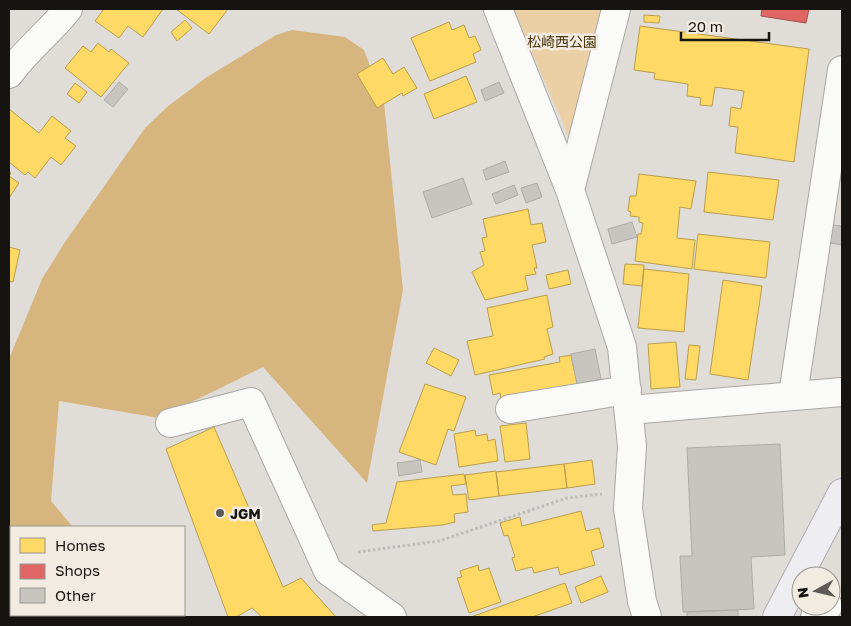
<svg xmlns="http://www.w3.org/2000/svg" width="851" height="626" viewBox="0 0 851 626" font-family="'Golos Text','Noto Sans JP',sans-serif">
<style>
.green{fill:#ebd0a5}
.forest{fill:#d6b67e}
.homes{fill:#ffd966;stroke:#b99e4c}
.shops{fill:#e06666;stroke:#a34d4c}
.building{fill:#c8c5c1;stroke:#adaca8}
.lines{fill:none;stroke-linecap:round;stroke-linejoin:round}
.minor-casing{stroke:#a9a7a3;stroke-width:30}
.major-casing{stroke:#aeadb4;stroke-width:30}
.path{stroke:#bdbbba;stroke-width:3;stroke-dasharray:2.5 2.5;stroke-linecap:butt}
.minor{stroke:#fafaf9;stroke-width:28}
.major{stroke:#eeedf2;stroke-width:28}
.poi-dot{fill:#5d5a57;stroke:#f1ebe2;stroke-width:2}
.labels{text-anchor:middle;dominant-baseline:central;stroke-width:5;stroke-linejoin:round;paint-order:stroke}
.park-label{font-size:14px;fill:#4b350b;stroke:#f1ebe2}
.poi-label{font-size:14px;font-weight:bold;fill:#161411;stroke:#f1ebe2;text-anchor:start}
</style>
<rect width="100%" height="100%" fill="#e0ddd8"/>
<!-- green -->
<path class="green" d="M 513,9 L 603,9 L 570,139 Z"/>
<!-- forest -->
<path class="forest" d="M 292,30 L 345,37 L 364,50 L 384,102 L 403,290 L 367,483 L 263,367 L 159,418 L 59,401 L 51,501 L 73,527 L 11,527 L 11,615 L 148,615 L 150,617 L 9,617 L 9,359 L 42,279 L 65,242 L 145,128 L 167,107 L 207,77 L 276,35 Z"/>
<!-- homes -->
<path class="homes" d="M 104,9 L 163,9 L 143,37 L 128,26 L 119,38 L 95,21 Z
M 176,9 L 228,9 L 209,34 Z
M 644,15 L 660,16 L 659,23 L 644,22 Z
M 185,20 L 192,28 L 177,41 L 171,32 Z
M 449,22 L 452,30 L 464,25 L 469,38 L 475,36 L 481,50 L 473,54 L 476,62 L 430,81 L 411,38 Z
M 640,26 L 809,49 L 794,162 L 735,153 L 738,127 L 729,126 L 731,107 L 741,109 L 744,91 L 715,87 L 712,106 L 700,105 L 701,98 L 687,96 L 688,84 L 654,79 L 655,73 L 634,70 Z
M 98,43 L 109,52 L 111,49 L 129,63 L 101,97 L 65,68 L 83,46 L 91,52 Z
M 383,58 L 393,74 L 404,67 L 417,88 L 403,96 L 402,93 L 377,108 L 357,74 Z
M 466,76 L 477,102 L 434,119 L 424,94 Z
M 75,83 L 87,92 L 79,103 L 67,94 Z
M 9,109 L 39,133 L 52,116 L 71,131 L 65,138 L 76,146 L 61,165 L 51,157 L 35,178 L 28,172 L 25,175 L 9,162 Z
M 9,172 L 11,173 L 9,176 L 19,183 L 9,198 Z
M 708,172 L 779,180 L 773,220 L 704,212 Z
M 639,174 L 696,181 L 691,209 L 680,207 L 677,238 L 695,240 L 692,269 L 635,261 L 638,234 L 641,234 L 643,223 L 639,222 L 639,217 L 630,216 L 631,212 L 628,211 L 630,196 L 636,196 Z
M 528,209 L 531,225 L 542,223 L 546,242 L 532,245 L 537,268 L 534,268 L 536,274 L 525,276 L 528,290 L 485,300 L 472,272 L 484,265 L 480,252 L 485,251 L 482,238 L 487,237 L 483,219 Z
M 698,234 L 770,242 L 766,278 L 694,269 Z
M 9,247 L 20,250 L 13,282 L 9,281 Z
M 625,264 L 644,265 L 642,286 L 623,284 Z
M 644,269 L 689,274 L 684,332 L 638,328 Z
M 568,270 L 571,284 L 549,289 L 546,275 Z
M 723,280 L 762,286 L 748,380 L 710,374 Z
M 547,295 L 553,327 L 547,329 L 553,354 L 544,357 L 545,359 L 475,375 L 467,341 L 493,336 L 487,308 Z
M 676,342 L 680,387 L 651,389 L 648,344 Z
M 689,345 L 700,346 L 696,380 L 685,379 Z
M 434,348 L 459,360 L 451,376 L 426,363 Z
M 571,355 L 577,384 L 501,399 L 500,393 L 493,395 L 489,375 L 560,362 L 559,357 Z
M 425,384 L 466,397 L 454,431 L 448,429 L 436,465 L 399,452 Z
M 526,423 L 530,459 L 505,462 L 500,426 Z
M 214,427 L 283,587 L 301,578 L 336,617 L 262,617 L 252,608 L 236,617 L 228,617 L 166,449 Z
M 475,430 L 476,436 L 487,434 L 488,441 L 495,439 L 498,461 L 459,467 L 454,434 Z
M 592,460 L 595,484 L 567,488 L 564,464 Z
M 564,464 L 567,488 L 499,496 L 496,472 Z
M 496,471 L 499,496 L 469,500 L 465,475 Z
M 464,474 L 466,484 L 451,486 L 453,495 L 466,494 L 468,512 L 454,514 L 455,522 L 443,525 L 373,531 L 372,525 L 386,523 L 397,482 Z
M 581,511 L 586,531 L 599,528 L 604,547 L 591,551 L 595,565 L 560,575 L 558,567 L 534,573 L 532,567 L 516,571 L 512,558 L 515,557 L 508,535 L 504,536 L 500,523 L 520,517 L 522,526 Z
M 478,565 L 479,571 L 489,568 L 501,602 L 469,613 L 457,578 L 462,577 L 460,571 Z
M 601,576 L 608,592 L 581,603 L 575,587 Z
M 565,583 L 572,603 L 532,617 L 471,617 Z"/>
<!-- shops -->
<path class="shops" d="M 762,9 L 809,9 L 806,23 L 761,16 Z"/>
<!-- building -->
<path class="building" d="M 119,82 L 128,89 L 113,107 L 104,100 Z
M 499,82 L 504,93 L 485,101 L 481,90 Z
M 505,161 L 509,172 L 486,180 L 483,170 Z
M 463,178 L 472,204 L 432,218 L 423,192 Z
M 537,183 L 542,197 L 526,203 L 521,188 Z
M 514,185 L 518,195 L 496,204 L 492,194 Z
M 632,222 L 637,237 L 612,244 L 608,229 Z
M 832,225 L 842,226 L 842,245 L 830,243 Z
M 595,349 L 601,379 L 577,384 L 571,354 Z
M 780,444 L 785,555 L 751,557 L 754,609 L 683,612 L 680,556 L 692,556 L 687,448 Z
M 420,460 L 422,472 L 399,476 L 397,463 Z
M 738,610 L 738,617 L 687,617 L 687,612 Z"/>
<g class="lines">
<defs>
<path id="minor" d="M 498,9 L 570,190 L 622,347 L 632,446 L 628,509 L 642,601 L 647,617
M 9,74 C 26,50 50,32 68,9
M 570,190 L 616,9
M 793,395 L 842,70
M 510,409 L 627,390
M 630,410 L 842,392
M 170,423 L 251,402 L 328,571 L 392,617
M 815,617 L 828,606"/>
<path id="major" d="M 777,617 L 842,493"/>
</defs>
<!-- minor casing -->
<use href="#minor" class="minor-casing"/>
<!-- major casing -->
<use href="#major" class="major-casing"/>
<!-- path -->
<path class="path" d="M 358,552 L 439,541 L 567,498 L 602,494"/>
<!-- minor -->
<use href="#minor" class="minor"/>
<!-- major -->
<use href="#major" class="major"/>
</g>
<!-- markers -->
<circle class="poi-dot" cx="220" cy="513" r="5"/>
<g class="labels">
<!-- park labels -->
<g class="park-label">
<text x="562" y="41">松崎西公園</text>
</g>
<!-- poi labels -->
<g class="poi-label">
<text x="230" y="513">JGM</text>
</g>
</g>
<!-- border -->
<rect width="851" height="626" fill="none" stroke="#161411" stroke-width="20"/>
<!-- legend -->
<rect x="10" y="526" width="175" height="90" fill="#f1ebe2" stroke="#99958e"/>
<rect x="20" y="538" width="25" height="15" fill="#ffd966" stroke="#99958e"/>
<text x="55" y="551" font-size="15" fill="#161411">Homes</text>
<rect x="20" y="564" width="25" height="15" fill="#e06666" stroke="#99958e"/>
<text x="55" y="576" font-size="15" fill="#161411">Shops</text>
<rect x="20" y="588" width="25" height="15" fill="#c8c5c1" stroke="#99958e"/>
<text x="55" y="601" font-size="15" fill="#161411">Other</text>
<!-- north arrow -->
<g transform="translate(816 591) rotate(262)"><circle r="24" fill="#f1ebe2" stroke="#99958e"/>
<path d="M0-4L9 19L0 12L-9 19Z" fill="#5d5a57"/>
<text y="-8" font-size="14" font-weight="bold" text-anchor="middle" fill="#161411">N</text>
</g>
<!-- scale -->
<path d="M681 32v8h88v-8" fill="none" stroke="#161411" stroke-width="2.5"/>
<text x="688" y="32" font-size="15" fill="#161411" stroke="#f1ebe2" stroke-width="4" paint-order="stroke">20 m</text>
</svg>
